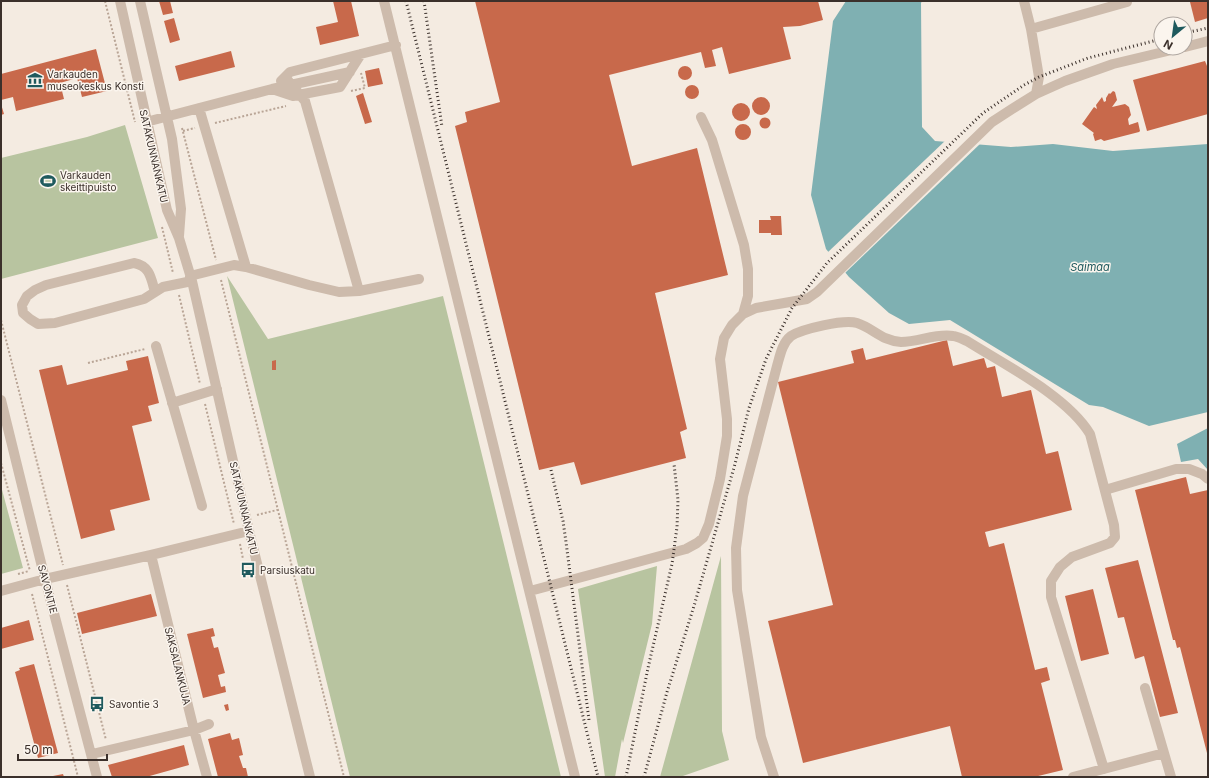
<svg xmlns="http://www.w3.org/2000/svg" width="1209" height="778" viewBox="0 0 1209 778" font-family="Inter,sans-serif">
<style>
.green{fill:#b8c4a0}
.water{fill:#7fb0b2}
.pier{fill:#f4ebe1}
.building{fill:#c8694b}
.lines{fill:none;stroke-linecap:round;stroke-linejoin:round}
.path{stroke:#b9a596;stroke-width:2;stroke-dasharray:2 2;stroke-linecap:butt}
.minor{stroke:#cdbbac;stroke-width:10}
.rail{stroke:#3b302b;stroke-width:3;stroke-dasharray:1 3;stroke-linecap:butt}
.labels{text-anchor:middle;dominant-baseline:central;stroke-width:3;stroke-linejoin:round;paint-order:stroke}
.poi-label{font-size:10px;fill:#3b302b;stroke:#fbf5ee;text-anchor:start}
.street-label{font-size:10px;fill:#3b302b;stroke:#fbf5ee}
.water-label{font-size:11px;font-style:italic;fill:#1f5a5e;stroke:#fbf5ee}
</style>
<rect width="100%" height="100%" fill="#f4ebe1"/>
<!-- green -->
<path class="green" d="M 125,125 L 158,238 L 1,279 L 1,158 L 87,137 Z
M 227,276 L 268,339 L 443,296 L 561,777 L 350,777 Z
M 1,486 L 23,568 L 1,574 Z
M 721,556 L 722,731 L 729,760 L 680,777 L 660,777 Z
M 657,566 L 652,624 L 623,743 L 622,739 L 615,777 L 605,777 L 578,589 Z"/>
<!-- water -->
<path class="water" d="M 846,1 L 922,1 L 921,3 L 922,127 L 935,141 L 1011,147 L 1053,144 L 1113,151 L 1208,144 L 1208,412 L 1149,426 L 1103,407 L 1089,405 L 950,320 L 909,324 L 889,313 L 849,277 L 826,249 L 811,195 L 833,21 Z
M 1208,428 L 1208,470 L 1198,459 L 1181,462 L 1177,444 Z"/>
<!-- pier -->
<path class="pier" d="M 946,140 L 981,143 L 844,274 L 827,253 Z"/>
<!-- building -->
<path class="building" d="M 159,1 L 170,1 L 173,13 L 163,15 Z
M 333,1 L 351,1 L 359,36 L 320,45 L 316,27 L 338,22 Z
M 475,1 L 818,1 L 823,20 L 800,26 L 783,27 L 791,59 L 729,74 L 722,47 L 712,50 L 716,66 L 705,68 L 701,52 L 609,75 L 632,166 L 697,148 L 728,275 L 655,293 L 687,429 L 680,432 L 686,458 L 581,485 L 574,462 L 539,470 L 455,126 L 467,122 L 465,112 L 500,102 Z
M 1195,1 L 1208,1 L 1208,18 L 1195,22 L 1190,2 Z
M 174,18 L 180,40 L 170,43 L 164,21 Z
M 96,49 L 107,91 L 82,97 L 77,78 L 60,83 L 64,99 L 16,111 L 13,97 L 1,100 L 1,74 Z
M 231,51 L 235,67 L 179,81 L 175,66 Z
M 1205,61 L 1207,66 L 1208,66 L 1208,114 L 1147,131 L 1133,80 Z
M678 73a7 7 0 1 1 14 0a7 7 0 1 1-14 0Z
M 379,68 L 383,84 L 368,87 L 365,71 Z
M685 92a7 7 0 1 1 14 0a7 7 0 1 1-14 0Z
M 1113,91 L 1115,92 L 1117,100 L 1112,107 L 1125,104 L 1129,107 L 1131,115 L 1128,119 L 1129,125 L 1138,122 L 1140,131 L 1139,132 L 1104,141 L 1101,139 L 1095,141 L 1093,134 L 1094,133 L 1082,124 L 1094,107 L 1097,109 L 1096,105 L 1102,97 L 1104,102 L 1106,101 L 1106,98 L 1109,93 L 1110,94 Z
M 363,93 L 372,122 L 365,124 L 356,96 Z
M752 106a9 9 0 1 1 18 0a9 9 0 1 1-18 0Z
M732 112a9 9 0 1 1 18 0a9 9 0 1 1-18 0Z
M 1,104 L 4,114 L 1,115 Z
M759.5 123a5.5 5.5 0 1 1 11 0a5.5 5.5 0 1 1-11 0Z
M735 132a8 8 0 1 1 16 0a8 8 0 1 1-16 0Z
M 770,216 L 781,216 L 782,235 L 771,235 L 771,233 L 759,233 L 759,220 L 771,220 Z
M 947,340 L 953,366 L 984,358 L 987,368 L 995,366 L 1002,397 L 1031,390 L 1046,454 L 1058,451 L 1072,510 L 985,532 L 989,547 L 1004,543 L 1035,670 L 1047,667 L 1050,680 L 1041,683 L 1063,770 L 1034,777 L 962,777 L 950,726 L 803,763 L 768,621 L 833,605 L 778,382 L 854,363 L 851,351 L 863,348 L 866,360 Z
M 148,356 L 159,403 L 148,406 L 152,421 L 132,426 L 150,500 L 110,510 L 115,530 L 81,539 L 39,370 L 62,365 L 67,385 L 128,370 L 126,361 Z
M 276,360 L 276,370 L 272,370 L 272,361 Z
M 1186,477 L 1190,494 L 1208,490 L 1208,491 L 1207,753 L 1180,647 L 1177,648 L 1175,640 L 1173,640 L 1135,490 Z
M 1138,560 L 1178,713 L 1160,717 L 1144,656 L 1135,659 L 1124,617 L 1118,618 L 1105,568 Z
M 1093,589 L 1109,654 L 1081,661 L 1065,596 Z
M 151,594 L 157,616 L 82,634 L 77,613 Z
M 29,620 L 34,640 L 1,649 L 1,628 Z
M 213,628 L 215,636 L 211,637 L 214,648 L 218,647 L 225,673 L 218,675 L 221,687 L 225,686 L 226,692 L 203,698 L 187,634 Z
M 34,664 L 58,753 L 38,758 L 15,672 L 20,670 L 19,668 Z
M 228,704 L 229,710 L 226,711 L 224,705 Z
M 230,733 L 232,740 L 239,738 L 243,755 L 239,756 L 243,768 L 246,768 L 248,777 L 218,777 L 208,739 Z
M 184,745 L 189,765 L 146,777 L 112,777 L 108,765 Z
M 63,774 L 64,777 L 53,777 L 53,776 Z"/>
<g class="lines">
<!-- path -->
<path class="path" d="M 105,1 L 135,122
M 351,91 L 365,88 L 361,73
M 215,123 L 286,106
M 182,128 L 216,260
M 183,131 L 195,128
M 162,227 L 173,273
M 221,280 L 344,777
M 179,295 L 200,384
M 1,320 L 63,565
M 88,363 L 145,349
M 205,404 L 234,524
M 1,463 L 30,571
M 257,515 L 277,510
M 240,544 L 243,559
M 18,574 L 29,571
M 67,585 L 106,740
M 32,594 L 78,777"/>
<!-- minor -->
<path class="minor" d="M 120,1 L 167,210 L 179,238 L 192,281 L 249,531 L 310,777
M 140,1 L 172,139 L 181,209 L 179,236
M 384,1 L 575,777
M 1024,1 L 1031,29 L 1039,77 L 1036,94
M 1031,29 L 1127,2
M 1185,47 L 1208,41
M 285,77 L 305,101 L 359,291
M 281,81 L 290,72 L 396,45
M 272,89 L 293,96 L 340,87 L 361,54
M 199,108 L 246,267
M 701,117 L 712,140 L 744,245 L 748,269 L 748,296 L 743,314
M 146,122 L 272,89 L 350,72
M 190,276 L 234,265 L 246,267 L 309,285 L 339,292 L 359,291 L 419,279
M 155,292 C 151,278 150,266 134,263 L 46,285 L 35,290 L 27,296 L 22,305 L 23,313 L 30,319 L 38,324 L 55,323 L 144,299 L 163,287 L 192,281
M 156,346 L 202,506
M 1,400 L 45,579 L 97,777
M 172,403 L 217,389
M 1105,490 L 1176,469 L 1189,469 L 1202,474 L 1208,479
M 151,555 L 194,730 L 207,777
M 1,591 L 45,579 L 151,555 L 249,531
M 530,591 L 686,549 L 697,543 L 703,538 L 709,524 L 720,479 L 727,436 L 727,419 L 720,359 L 724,338 L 732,325 L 743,314 L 756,308 L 807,299 L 817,292 L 992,122 L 1012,109 L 1036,94 L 1065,81 L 1113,64 L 1180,48
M 1145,688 L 1171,777
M 92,754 L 194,730 L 209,724
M 774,777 L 761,737 L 737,590 L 736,548 L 743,496 L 777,366 C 780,356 782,343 791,336 C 802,329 844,319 857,323 C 873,328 882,341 901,342 C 919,342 936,333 953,336 C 957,336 962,339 967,341 C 1005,365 1067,396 1090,434 L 1114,525 L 1115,537 L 1110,543 L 1072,557 L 1060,567 L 1051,581 L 1051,597 L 1104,769
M 1073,777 L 1164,753"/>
<!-- rail -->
<path class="rail" d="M 406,1 L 598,777
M 424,1 L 442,127
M 1185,33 L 1208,28
M 551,470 L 563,521 L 566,542 L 589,720
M 626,777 L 648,668 L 672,564 L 677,527 L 678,500 L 674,464
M 644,777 L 667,692 L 694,606 L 735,464 L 749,408 L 766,359 L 792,308 L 827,263 L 983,113 L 1024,85 L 1039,77 L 1088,58 L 1161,39"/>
</g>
<!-- icons -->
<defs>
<symbol id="museum-bare" viewBox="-9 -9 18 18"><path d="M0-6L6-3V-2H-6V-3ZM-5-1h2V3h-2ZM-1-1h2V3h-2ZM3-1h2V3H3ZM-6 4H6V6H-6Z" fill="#1f5a5e" stroke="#fbf5ee" stroke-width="2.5" paint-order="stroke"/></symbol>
<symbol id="stadium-bare" viewBox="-9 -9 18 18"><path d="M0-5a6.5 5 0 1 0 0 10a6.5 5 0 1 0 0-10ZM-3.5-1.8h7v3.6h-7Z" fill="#1f5a5e" stroke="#fbf5ee" stroke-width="2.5" paint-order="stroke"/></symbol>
<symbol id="bus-bare" viewBox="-9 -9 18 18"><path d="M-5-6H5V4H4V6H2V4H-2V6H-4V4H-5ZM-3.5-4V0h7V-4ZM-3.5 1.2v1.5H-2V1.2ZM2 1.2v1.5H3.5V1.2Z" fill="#1f5a5e" stroke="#fbf5ee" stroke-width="2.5" paint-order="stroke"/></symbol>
</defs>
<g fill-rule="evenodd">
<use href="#museum-bare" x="24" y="69" width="22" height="22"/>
<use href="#stadium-bare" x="37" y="170" width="22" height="22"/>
<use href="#bus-bare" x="237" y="559" width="22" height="22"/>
<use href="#bus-bare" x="86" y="693" width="22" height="22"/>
</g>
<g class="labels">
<!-- poi labels -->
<g class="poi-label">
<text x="47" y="74">Varkauden<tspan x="47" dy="12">museokeskus Konsti</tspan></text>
<text x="60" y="175">Varkauden<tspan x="60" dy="12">skeittipuisto</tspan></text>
<text x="260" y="570">Parsiuskatu</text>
<text x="109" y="704">Savontie 3</text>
</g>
<!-- street labels -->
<g class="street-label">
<text transform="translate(154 156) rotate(77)">SATAKUNNANKATU</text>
<text transform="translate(244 508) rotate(77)">SATAKUNNANKATU</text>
<text transform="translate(48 589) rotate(75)">SAVONTIE</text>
<text transform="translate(178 666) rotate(76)">SAKSALANKUJA</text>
</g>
<!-- water labels -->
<g class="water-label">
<text x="1090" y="267">Saimaa</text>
</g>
</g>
<!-- border -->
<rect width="1209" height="778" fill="none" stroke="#3b302b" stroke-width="4"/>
<!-- north arrow -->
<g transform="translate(1173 36) rotate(209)"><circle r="19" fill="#fbf5ee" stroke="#aea6a0"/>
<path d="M0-3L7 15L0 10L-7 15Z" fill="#1f5a5e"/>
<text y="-6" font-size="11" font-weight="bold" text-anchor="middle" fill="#3b302b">N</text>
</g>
<!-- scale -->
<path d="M18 754v6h89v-6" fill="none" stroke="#3b302b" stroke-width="2"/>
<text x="24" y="754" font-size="12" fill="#3b302b" stroke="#fbf5ee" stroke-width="3" paint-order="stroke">50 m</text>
</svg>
